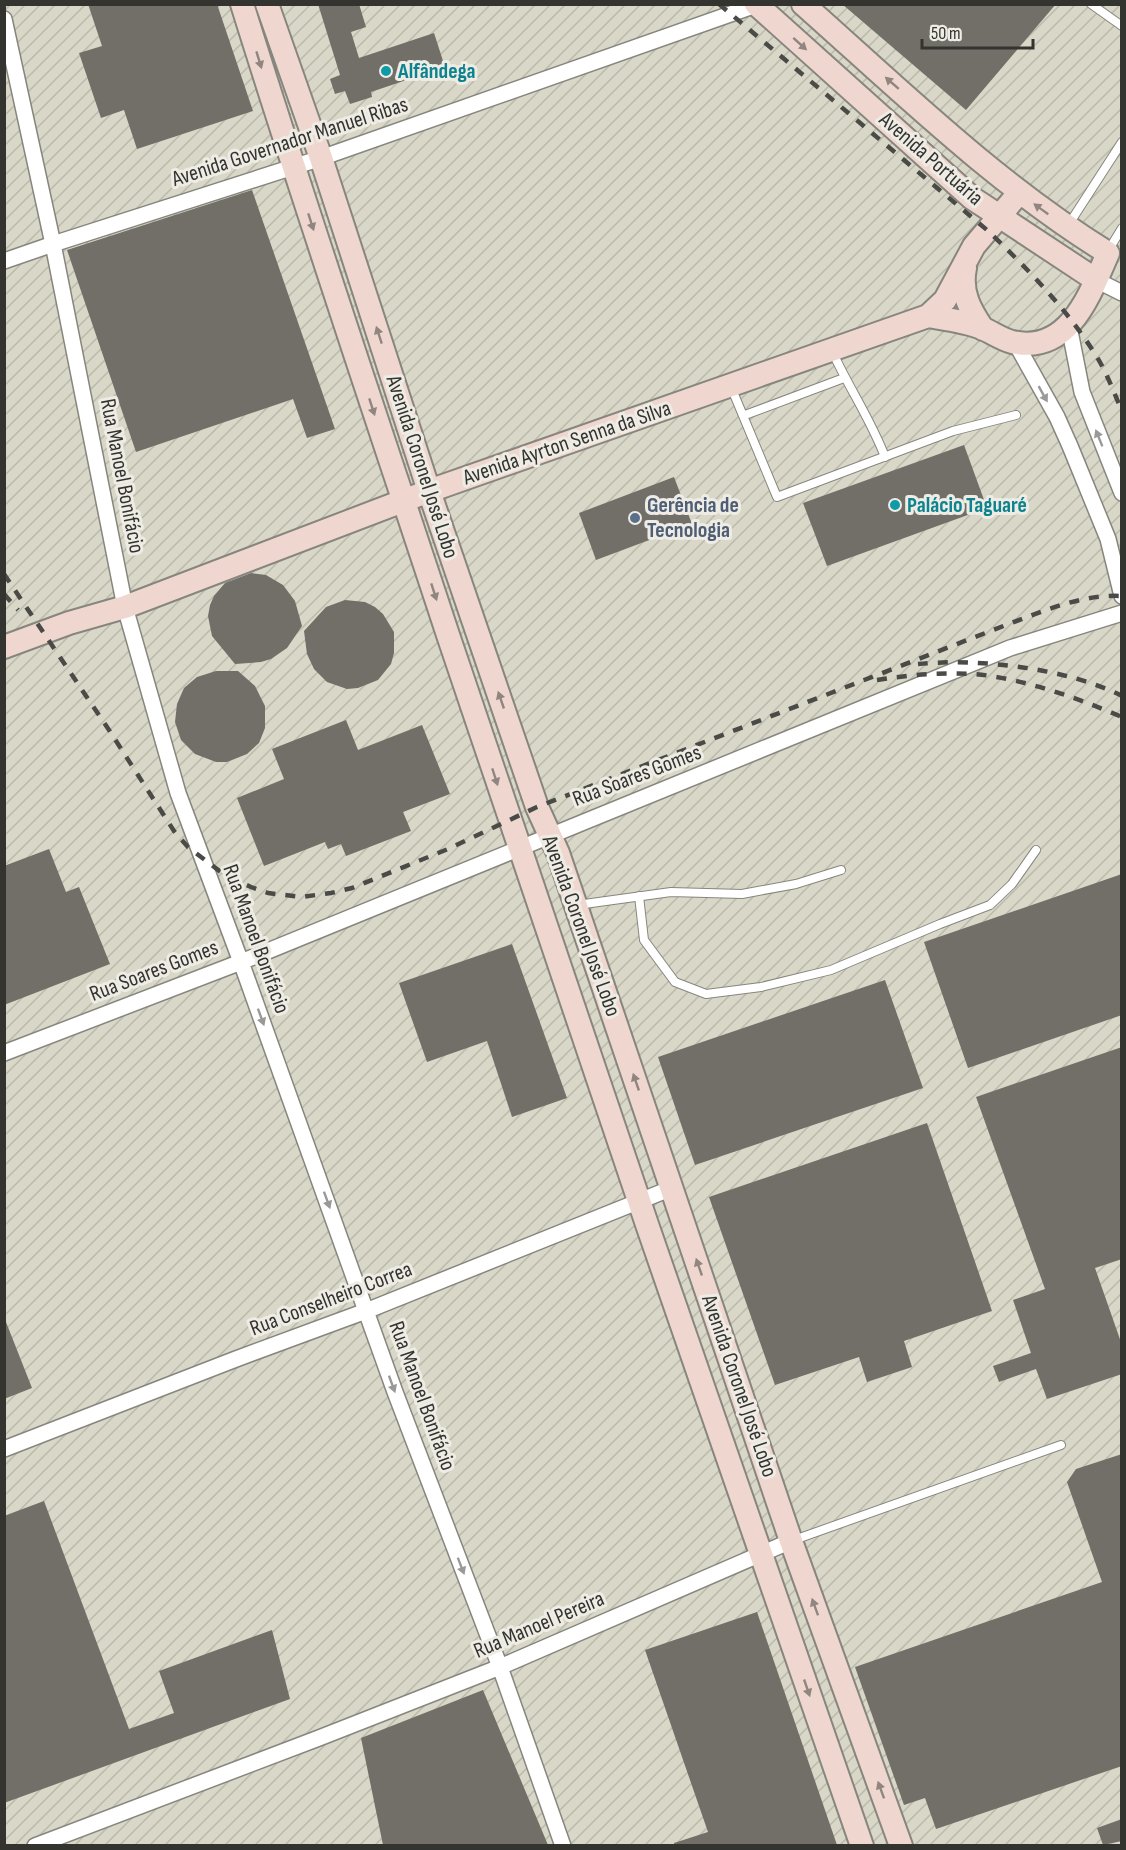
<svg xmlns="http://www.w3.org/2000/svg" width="1126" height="1850" viewBox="0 0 1126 1850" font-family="'Sofia Sans Condensed',sans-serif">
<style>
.industrial{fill:url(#industrial-furrows)}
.building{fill:#716f68}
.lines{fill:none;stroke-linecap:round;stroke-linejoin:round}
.lane-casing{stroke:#87867e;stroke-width:10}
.street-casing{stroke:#87867e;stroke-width:18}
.secondary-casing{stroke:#87867e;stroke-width:26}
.lane{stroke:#fff;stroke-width:8}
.street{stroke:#fff;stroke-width:15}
.secondary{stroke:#efd7d0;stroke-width:22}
.rail{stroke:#4a4a47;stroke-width:4.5;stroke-dasharray:10 10;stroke-linecap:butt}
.oneway{fill:#918580}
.oneway2{fill:#999998}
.culture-dot{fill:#0f9aa8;stroke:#eeece4;stroke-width:2}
.service-dot{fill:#5c6f8a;stroke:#eeece4;stroke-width:2}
.labels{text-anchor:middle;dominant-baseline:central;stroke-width:6;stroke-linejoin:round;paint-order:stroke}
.culture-label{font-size:22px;font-weight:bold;fill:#0d838f;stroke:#eeece4;text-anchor:start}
.street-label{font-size:22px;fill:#333330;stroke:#eeece4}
.service-label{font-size:22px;font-weight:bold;fill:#4e5e75;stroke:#eeece4;text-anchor:start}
</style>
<defs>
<pattern id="industrial-furrows" width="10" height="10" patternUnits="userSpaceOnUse" patternTransform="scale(1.5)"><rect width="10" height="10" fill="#d9d7c7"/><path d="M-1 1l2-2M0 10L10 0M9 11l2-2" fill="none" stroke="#bbb9ab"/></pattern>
</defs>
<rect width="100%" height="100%" fill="#e0dfd7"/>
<!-- industrial -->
<path class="industrial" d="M 5,5 L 1121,5 L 1121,1845 L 5,1845 Z"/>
<!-- building -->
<path class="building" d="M 88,4 L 217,4 L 253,111 L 137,149 L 124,110 L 101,118 L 79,53 L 102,46 Z
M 318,4 L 359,4 L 366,27 L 351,32 L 359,58 L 434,33 L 445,67 L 371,92 L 372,97 L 350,104 L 345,91 L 335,94 L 330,79 L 340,75 Z
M 842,4 L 1056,4 L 966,110 Z
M 252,190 L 335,429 L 307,438 L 293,399 L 136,452 L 67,250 Z
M 964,445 L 987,508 L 827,566 L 803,503 Z
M 674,477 L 692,524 L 596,560 L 579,513 Z
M 251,573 L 266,575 L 283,585 L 295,601 L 302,626 L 287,648 L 271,659 L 261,662 L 235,664 L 212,636 L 208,616 L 210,605 L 214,596 L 225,583 Z
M 345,600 L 365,602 L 375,607 L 383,614 L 394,632 L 394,653 L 391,664 L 378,680 L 358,688 L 347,689 L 327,682 L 314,669 L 307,654 L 304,631 L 326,607 Z
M 216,671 L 238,671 L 255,686 L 265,706 L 265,728 L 259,743 L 247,754 L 227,762 L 216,762 L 195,754 L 181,740 L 175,722 L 177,704 L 184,688 L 197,677 Z
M 346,720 L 358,750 L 422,725 L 450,794 L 403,812 L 411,831 L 346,856 L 341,844 L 328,849 L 325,842 L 264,866 L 237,798 L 284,779 L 272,749 Z
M 49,849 L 66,892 L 79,887 L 110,964 L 4,1005 L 4,866 Z
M 1122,874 L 1122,1015 L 968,1068 L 924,942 Z
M 512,944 L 567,1098 L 512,1117 L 487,1041 L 427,1062 L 399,983 Z
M 885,980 L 923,1088 L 695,1165 L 658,1057 Z
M 1122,1047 L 1122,1259 L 1095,1268 L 1122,1345 L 1122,1374 L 1047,1399 L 1036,1369 L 999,1382 L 993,1366 L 1031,1353 L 1013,1300 L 1045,1289 L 976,1097 Z
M 927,1123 L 992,1311 L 904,1341 L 912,1367 L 867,1382 L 859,1357 L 775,1385 L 709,1197 Z
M 4,1317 L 32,1388 L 4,1399 Z
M 1122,1454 L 1122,1766 L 936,1829 L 925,1798 L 904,1805 L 855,1667 L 1102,1582 L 1067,1482 L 1076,1469 Z
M 44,1501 L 129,1729 L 174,1713 L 159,1671 L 272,1630 L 290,1699 L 4,1803 L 4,1516 Z
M 757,1612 L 837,1845 L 674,1845 L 674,1843 L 708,1832 L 645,1650 Z
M 483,1690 L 548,1845 L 383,1845 L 361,1738 Z
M 1122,1819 L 1122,1841 L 1103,1845 L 1097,1828 Z"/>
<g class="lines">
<defs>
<path id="lane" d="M 1091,4 L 1122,26
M 1069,224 L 1122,142
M 1108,251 L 1122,228
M 833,353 C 849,388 871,420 885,457
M 731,387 L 777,497 L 953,431 L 1016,415
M 745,415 L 844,378
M 639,896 L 644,940 L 675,982 L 706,994 L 761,987 L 831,970 L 940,924 L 990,905 L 1012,884 L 1036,850
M 577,905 L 671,892 L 742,894 L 796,884 L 841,870
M 794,1540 L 1061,1445"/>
<path id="street" d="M 4,19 L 53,244 L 125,607 L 178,793 L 241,962 L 395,1392 L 500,1667 L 563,1846
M 4,261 L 53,244 L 321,158 L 759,4
M 1096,280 L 1122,293
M 1069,326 L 1082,392 L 1122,493
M 1015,342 L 1057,417 L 1070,446 L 1108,539 L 1122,596
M 4,1053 L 241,962 L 1010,648 L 1122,613
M 4,1449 L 236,1359 L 366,1311 L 672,1188
M 35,1846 L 319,1738 L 500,1667 L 791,1541"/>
<path id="secondary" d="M 242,4 C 308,216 379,425 448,635 C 583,1040 721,1443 862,1846
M 267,4 L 321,158 L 429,491 L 537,807 L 558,853 L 791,1541 L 901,1846
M 756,4 L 972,198 L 1096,280
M 803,4 C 901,91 996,184 1108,253 C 1090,294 1069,355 1012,342 C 1001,339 993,333 982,328 C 965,321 946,319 928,316
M 965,268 C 960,292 970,310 983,329
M 4,647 L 69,623 L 125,607 L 429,491 L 928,316 L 945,300 L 974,246 L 1019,193"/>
</defs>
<!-- lane casing -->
<use href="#lane" class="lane-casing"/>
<!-- street casing -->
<use href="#street" class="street-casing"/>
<!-- secondary casing -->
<use href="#secondary" class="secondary-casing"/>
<!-- lane -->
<use href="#lane" class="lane"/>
<!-- street -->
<use href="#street" class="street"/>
<!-- secondary -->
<use href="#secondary" class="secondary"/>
<!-- rail -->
<path class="rail" d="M 719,4 L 987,230 C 1027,268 1073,315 1101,364 C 1109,379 1115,395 1122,411
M 4,574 L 109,730 L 174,831 L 188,847 L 226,876 L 251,887 L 268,893 L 301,897 L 331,893 L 352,888 L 448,849 L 537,807 L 1006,625 C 1044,611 1081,594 1122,596
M 4,594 L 18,610
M 918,664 C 978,658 1067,668 1122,696
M 877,680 C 909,675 941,672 974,674 C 1021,678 1078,698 1122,717"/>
</g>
<!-- one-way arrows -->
<defs><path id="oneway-solid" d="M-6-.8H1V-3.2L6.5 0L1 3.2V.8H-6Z" transform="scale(1.5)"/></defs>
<g class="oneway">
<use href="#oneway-solid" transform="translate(800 44) rotate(42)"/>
<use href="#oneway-solid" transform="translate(259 60) rotate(73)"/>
<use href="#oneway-solid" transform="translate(892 83) rotate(-139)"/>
<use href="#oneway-solid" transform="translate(1041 209) rotate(-144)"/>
<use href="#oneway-solid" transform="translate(311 222) rotate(72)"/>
<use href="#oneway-solid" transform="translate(379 335) rotate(-108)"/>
<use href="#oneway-solid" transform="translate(372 407) rotate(72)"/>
<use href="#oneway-solid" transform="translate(434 592) rotate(72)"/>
<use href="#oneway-solid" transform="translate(501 700) rotate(-109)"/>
<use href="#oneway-solid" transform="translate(495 777) rotate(72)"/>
<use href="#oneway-solid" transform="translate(636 1082) rotate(-109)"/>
<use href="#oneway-solid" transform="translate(699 1267) rotate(-109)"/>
<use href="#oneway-solid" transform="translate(815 1607) rotate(-110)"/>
<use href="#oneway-solid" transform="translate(807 1688) rotate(71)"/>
<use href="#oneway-solid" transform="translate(881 1790) rotate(-110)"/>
</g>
<g class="oneway2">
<use href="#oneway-solid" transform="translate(1043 394) rotate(61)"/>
<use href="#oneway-solid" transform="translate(1099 438) rotate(-112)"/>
<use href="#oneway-solid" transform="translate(261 1017) rotate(70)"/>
<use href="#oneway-solid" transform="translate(327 1200) rotate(70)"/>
<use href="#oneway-solid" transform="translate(392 1384) rotate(70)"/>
<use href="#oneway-solid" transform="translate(461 1566) rotate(69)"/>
</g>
<!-- markers -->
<g class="culture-dot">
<circle cx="386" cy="71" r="6"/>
<circle cx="895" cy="505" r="6"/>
</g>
<circle class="service-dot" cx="635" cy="518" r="6"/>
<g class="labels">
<!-- culture labels -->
<g class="culture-label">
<text x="398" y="71">Alfândega</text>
<text x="907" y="505">Palácio Taguaré</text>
</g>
<!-- street labels -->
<g class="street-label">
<text transform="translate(290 142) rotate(-18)">Avenida Governador Manuel Ribas</text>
<text transform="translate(931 159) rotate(41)">Avenida Portuária</text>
<text transform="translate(567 443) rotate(-19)">Avenida Ayrton Senna da Silva</text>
<text transform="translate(422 467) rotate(72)">Avenida Coronel José Lobo</text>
<text transform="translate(122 476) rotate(79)">Rua Manoel Bonifácio</text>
<text transform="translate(637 776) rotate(-21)">Rua Soares Gomes</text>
<text transform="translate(581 926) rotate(70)">Avenida Coronel José Lobo</text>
<text transform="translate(256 939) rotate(70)">Rua Manoel Bonifácio</text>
<text transform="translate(154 971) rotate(-21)">Rua Soares Gomes</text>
<text transform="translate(331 1299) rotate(-21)">Rua Conselheiro Correa</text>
<text transform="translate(739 1386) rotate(71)">Avenida Coronel José Lobo</text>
<text transform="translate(422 1396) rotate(70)">Rua Manoel Bonifácio</text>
<text transform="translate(539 1625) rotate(-23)">Rua Manoel Pereira</text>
</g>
<!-- service labels -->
<g class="service-label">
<text x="647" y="505">Gerência de<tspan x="647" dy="25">Tecnologia</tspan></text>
</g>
</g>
<!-- border -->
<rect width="1126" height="1850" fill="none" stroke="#333330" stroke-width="12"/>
<!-- scale -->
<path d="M922 39v9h111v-9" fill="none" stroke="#333330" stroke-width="3"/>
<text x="931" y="39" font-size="18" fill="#333330" stroke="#eeece4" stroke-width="4.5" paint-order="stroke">50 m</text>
</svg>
